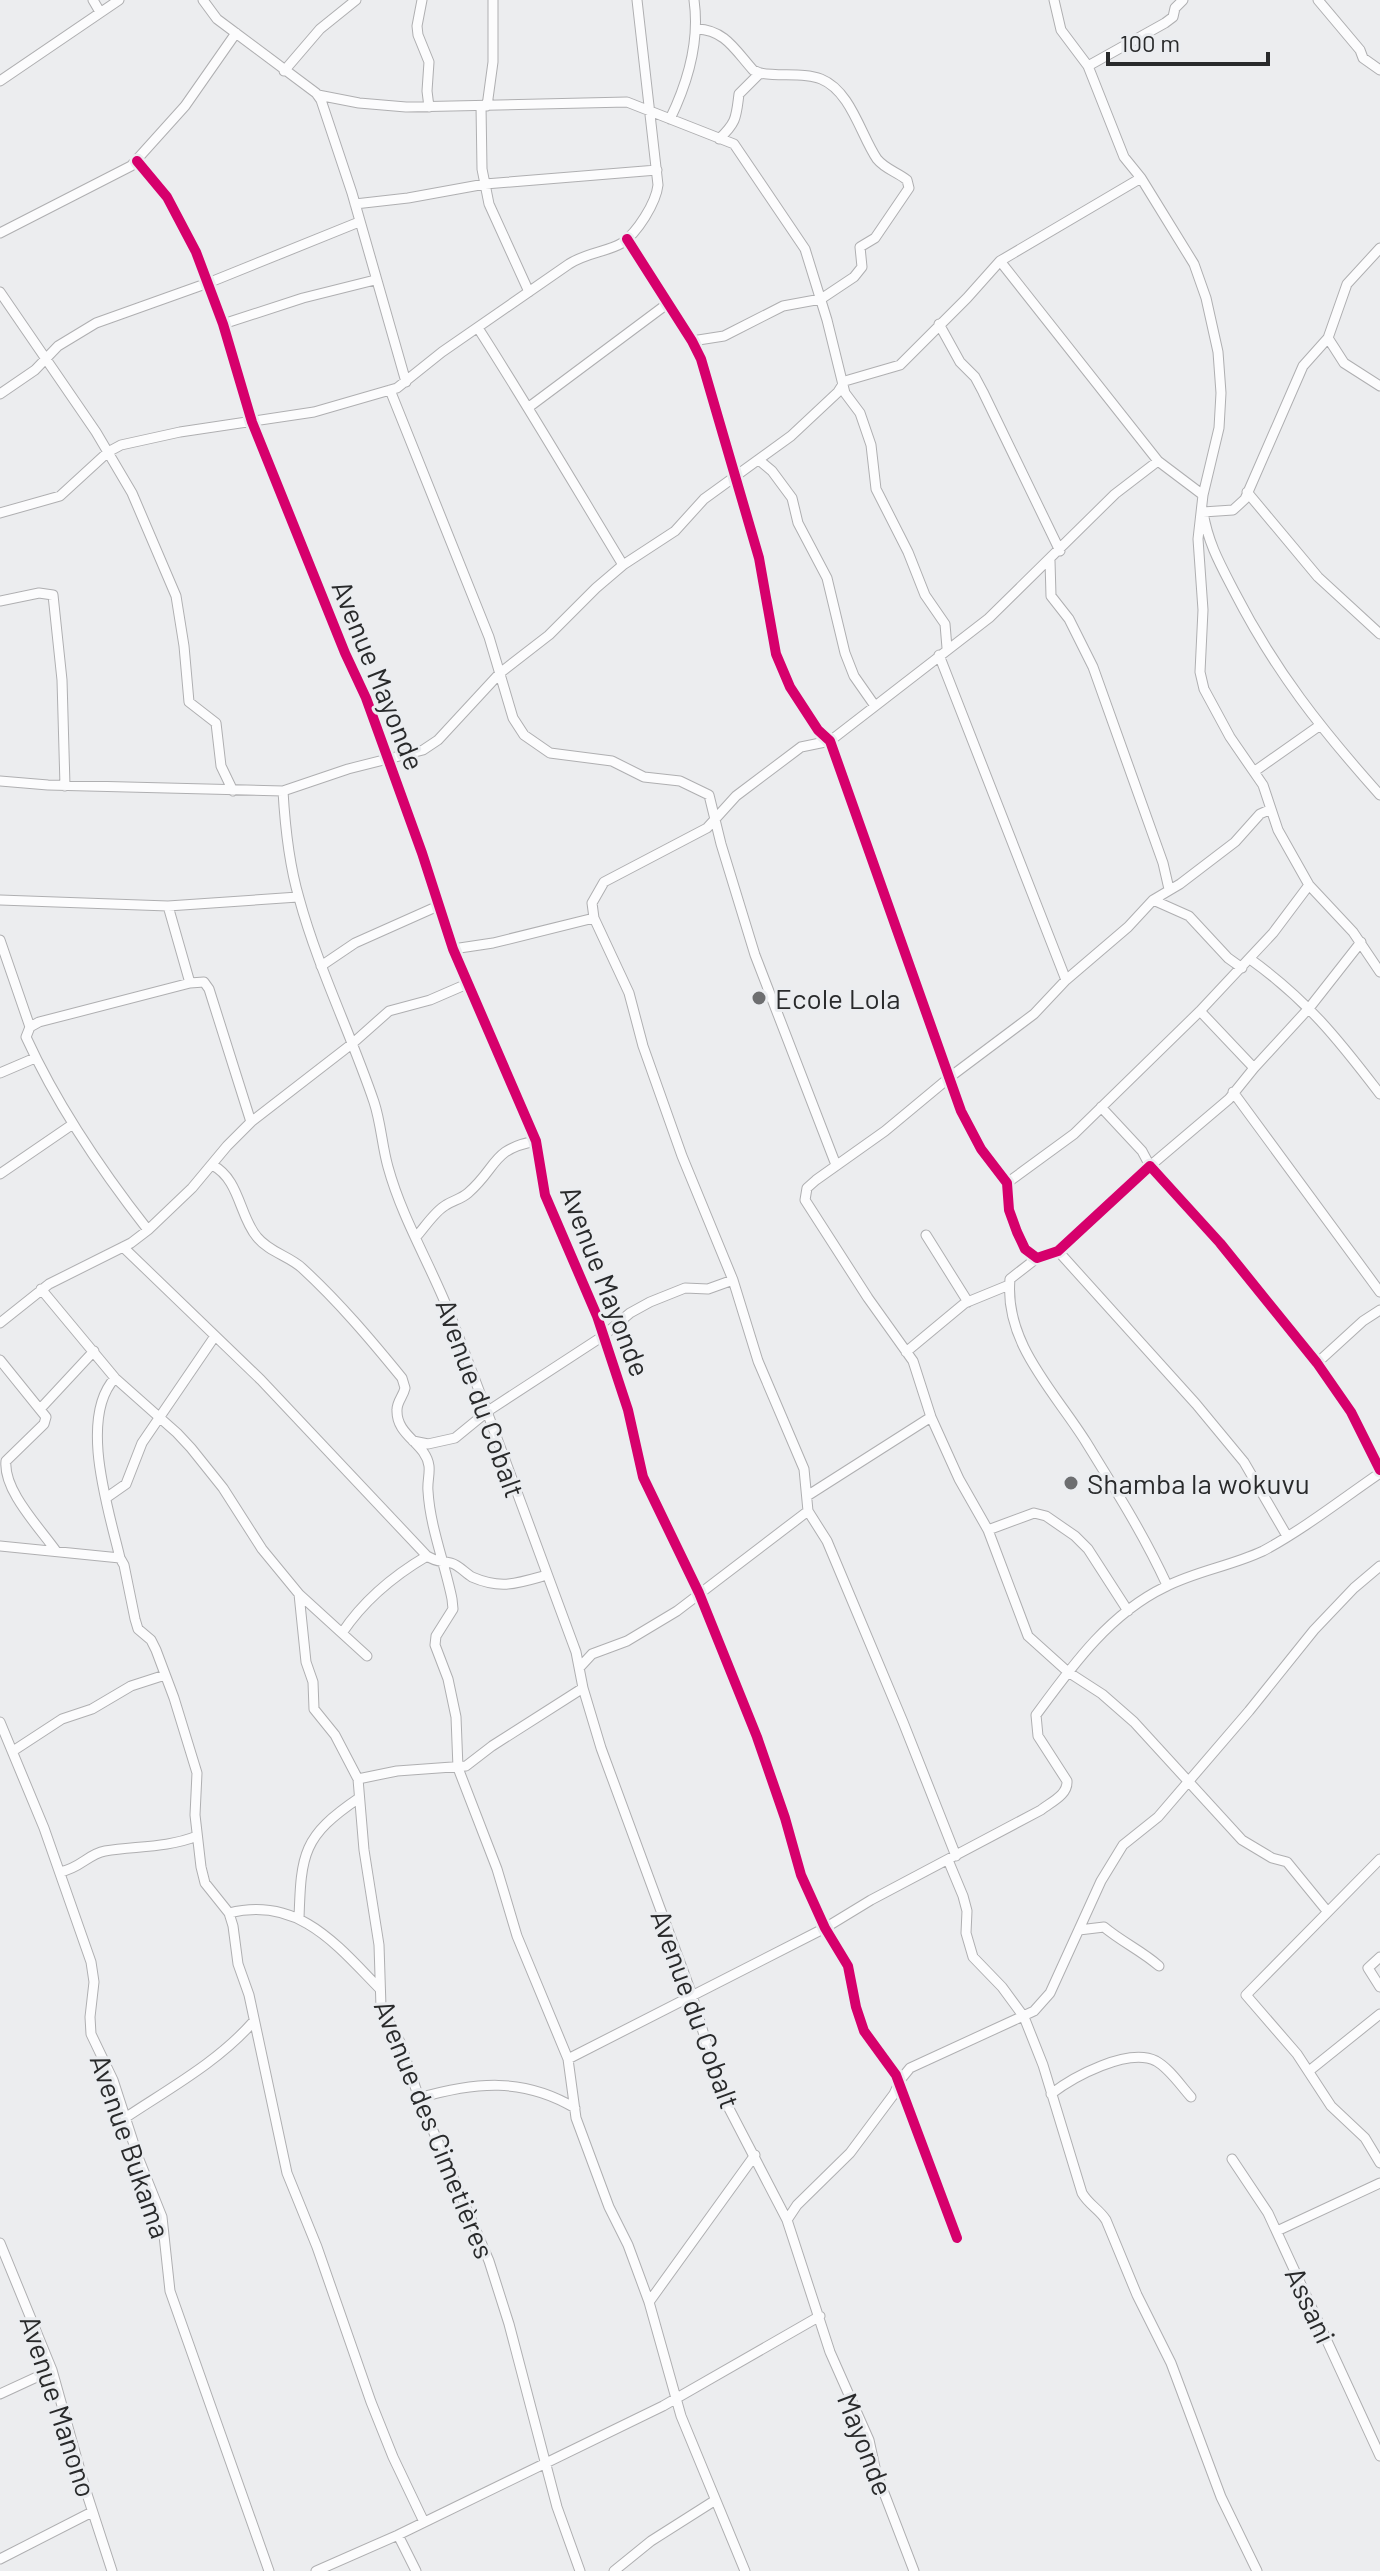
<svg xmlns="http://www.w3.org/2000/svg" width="1380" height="2571" viewBox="0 0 1380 2571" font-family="Barlow,sans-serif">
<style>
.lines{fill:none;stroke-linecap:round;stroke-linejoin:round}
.minor-casing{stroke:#afafb1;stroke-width:11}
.minor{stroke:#fcfcfd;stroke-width:9}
.cycleway-casing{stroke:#ebedf0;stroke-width:15}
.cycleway{stroke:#d6006c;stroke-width:10}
.poi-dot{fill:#6d6e70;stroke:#ebedf0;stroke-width:3}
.labels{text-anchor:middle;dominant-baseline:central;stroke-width:6;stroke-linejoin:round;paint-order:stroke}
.street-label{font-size:28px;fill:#292a2b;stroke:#ebedf0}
.poi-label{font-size:28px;fill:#292a2b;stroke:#ebedf0;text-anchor:start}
</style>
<rect width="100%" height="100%" fill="#ecedef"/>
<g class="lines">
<defs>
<path id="minor" d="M 93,0 L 100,12
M 203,0 L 217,19 L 316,93 L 321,100 L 352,193 L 406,382
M 422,0 L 417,26 L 418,35 L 429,62 L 427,91 L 429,107
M 1054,0 L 1061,30 L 1088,66 L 1124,157 L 1141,178 L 1194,264 L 1206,298 L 1218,352 L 1221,393 L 1219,428 L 1203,495 L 1198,539 L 1203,610 L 1200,672 L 1204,689 L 1230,737 L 1263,785 L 1278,830 L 1309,885 L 1353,932 L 1380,972
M 1318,0 L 1360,50 L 1363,58 L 1380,70
M 1088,66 L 1165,23 L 1173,17 L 1175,8 L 1183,0
M 284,71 L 320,29 L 356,0
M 0,81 L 119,0
M 318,95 L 359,103 L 406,107 L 627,102 L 734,144 L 805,249 L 827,320 L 845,393 L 860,413 L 871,445 L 876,489 L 908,552 L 925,595 L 945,624 L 947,648
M 481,106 L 482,169 L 489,204 L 529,292
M 487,106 L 493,62 L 493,0
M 670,119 C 688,82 700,42 694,0
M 719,139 C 737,122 736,117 739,94 L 760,73
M 137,161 L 167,197 L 196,252 L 223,324 L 252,422 L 345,653 L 366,698 L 422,853 L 453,949 L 536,1141 L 545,1195 L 597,1316 L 628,1410 L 643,1477 L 699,1593 L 757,1737 L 785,1818 L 801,1875 L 825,1928 L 848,1966 L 856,2007 L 864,2031 L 896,2075 L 957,2238
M 355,204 L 408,198 L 485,184 L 657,170
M 0,233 L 131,166 L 185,106 L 236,33
M 627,239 L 692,341 L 701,359 L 759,558 L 776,654 L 790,687 L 818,730 L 830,741 L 961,1111 L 981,1149 L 1007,1183 L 1009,1210 L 1017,1232 L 1025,1249 L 1037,1258 L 1058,1251 L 1150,1166 L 1220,1243 L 1317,1363 L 1351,1412 L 1380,1470
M 1380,248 L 1347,284 L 1328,338 L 1303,366 L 1245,499 L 1233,510 L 1203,512 C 1208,543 1220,564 1234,591 C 1275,671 1321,729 1380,795
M 1000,261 L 1158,461 L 1203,495
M 0,292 L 96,432 L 132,493 L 176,596 L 184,646 L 189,702 L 216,723 L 221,766 L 233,791
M 223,324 L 303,298 L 375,280
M 939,324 L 960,362 L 975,377 L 983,392 L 1060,551
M 478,328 C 528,406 575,486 623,565
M 1328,338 L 1344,363 L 1380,386
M 692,341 L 724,336 L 783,306 L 821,299 L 854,277 L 862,267 L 860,247 L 875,238 L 909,188 L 907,180 C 897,172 885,169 877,159 C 861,136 851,91 821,79 C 803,72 779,77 760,73 L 753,70 C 735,50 725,30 697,29
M 390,390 L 489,637 L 513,718 L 524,735 L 550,753 L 612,761 L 644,777 L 680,781 L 709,795 L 721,844 L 755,955 L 836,1165
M 0,394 L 35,370 L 58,346 L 96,323 L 208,283 L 359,222
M 529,407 L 667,304
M 759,460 L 772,471 L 792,498 L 798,523 L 827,578 L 845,653 L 854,676 L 875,706
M 1247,492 L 1318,577 L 1380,634
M 0,513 L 60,496 L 108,452 L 121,445 L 180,432 L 314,412 L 397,388 L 442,352 L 569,264 C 588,252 607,252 622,243 C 637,233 656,203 658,185 L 637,0
M 1050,561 L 1051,596 L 1069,619 L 1093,667 L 1163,863 L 1169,889
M 0,601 L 39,593 L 53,595 L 62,680 L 65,786
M 939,655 L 1066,980
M 1255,771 L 1319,726
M 0,781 L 48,785 L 283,791 L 348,769 L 423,750 L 438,740 L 500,673 L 549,635 L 596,588 L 623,565 L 675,531 L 704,499 L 791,436 L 838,392 L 845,381 L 900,365 L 967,298 L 1000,261 L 1141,178
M 283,791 C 285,826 289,864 299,898 C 318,968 351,1034 374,1102 C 381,1123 382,1146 388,1167 C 402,1218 430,1264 449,1312 C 493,1425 534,1539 576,1652 L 583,1688 L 601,1748 L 692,1995 L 722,2095 L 787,2220 L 830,2352 L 869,2440 L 876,2472 L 914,2571
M 1271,809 L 1260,814 L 1235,842 L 1180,884 L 1153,900 L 1128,927 L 1066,980 L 1034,1014 L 950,1077 L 885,1131 L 816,1180 L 807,1188 L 805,1200 L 868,1298 L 913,1361 L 931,1417 L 959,1479 L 988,1530 L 1028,1636 L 1068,1672 L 1102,1694 L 1134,1722 L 1242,1840 L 1272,1858 L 1287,1862 L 1327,1911
M 0,900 L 168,906 L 298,897
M 1153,900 L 1189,916 L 1228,958 L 1242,968
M 168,906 L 190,983
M 0,940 L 30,1027
M 453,949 L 493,943 L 594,918
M 1250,959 C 1307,1000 1338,1039 1380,1094
M 321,966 L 355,943 L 438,906
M 1254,1068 L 1310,1007 L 1361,942
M 0,1073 L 35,1058
M 1233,1092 L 1380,1292
M 1101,1107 L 1142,1151 L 1150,1166 L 1229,1099 L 1254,1068 L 1200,1011
M 212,1165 C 240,1179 239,1216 257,1237 C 269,1252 289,1256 302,1268 C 339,1302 371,1340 402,1378 L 405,1388 C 403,1397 397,1401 397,1410 C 396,1436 426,1443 429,1466 C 430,1474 427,1483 428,1491 C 430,1527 445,1564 452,1599 L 453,1609 L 436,1636 L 435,1645 L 448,1679 L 456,1717 L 458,1768 L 497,1869 L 517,1936 L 568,2059 L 576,2118 L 609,2207 L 628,2245 L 649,2302 L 681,2416 L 745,2571
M 0,1174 L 73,1124
M 1007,1183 L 1074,1134 L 1200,1011 L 1273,933 L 1309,885
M 148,1230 C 101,1170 58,1107 26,1037 L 30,1027 L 39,1022 L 190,983 L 204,982 L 209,989 L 251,1122
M 926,1235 L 968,1302
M 416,1237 C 425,1227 435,1211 446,1205 C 454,1200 461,1199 468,1193 C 498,1167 491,1149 536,1141
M 123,1247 L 261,1380 L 427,1556 C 438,1563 440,1560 451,1563 C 459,1565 465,1573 472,1577 C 502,1590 518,1583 547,1575
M 1058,1251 L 1196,1404 L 1244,1462 L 1287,1536
M 1037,1258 L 1010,1279 C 1004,1343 1054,1391 1086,1442 C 1115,1489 1144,1535 1167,1585
M 41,1289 L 115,1378 L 177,1433 L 191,1448 L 223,1488 L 262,1549 L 299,1594 L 367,1656
M 0,1323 L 49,1284 L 131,1243 L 148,1230 L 192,1188 L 227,1146 L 251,1122 L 353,1043 L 389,1011 L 430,1000 L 467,984
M 906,1352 L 965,1303 L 1009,1285
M 0,1360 L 46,1417 L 44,1424 L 6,1461 C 3,1490 39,1527 56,1551
M 1317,1363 L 1363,1321 L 1380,1310
M 115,1378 C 78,1418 109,1511 120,1558
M 41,1408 L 94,1351
M 413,1441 L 428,1444 L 455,1438 L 488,1411 L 603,1336 L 630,1313 L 650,1302 L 685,1288 L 708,1289 L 733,1280
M 807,1496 L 931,1417
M 106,1498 L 126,1484 L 142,1443 L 215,1336
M 988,1530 L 1034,1513 L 1046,1516 L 1075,1536 L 1088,1549 L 1128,1611
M 0,1546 L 120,1558 L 124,1565 L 135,1619 L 138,1629 L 151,1640 L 156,1650 L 174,1698 L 197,1773 L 195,1815 L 201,1867 L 205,1883 L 229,1913 L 233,1926 L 238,1964 L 249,1995 L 287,2173 L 317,2247 L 371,2402 L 393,2457 L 424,2522
M 299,1594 L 306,1662 L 313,1682 L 314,1709 L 335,1735 L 358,1779 L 364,1850 L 379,1945 L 381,2007 L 400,2042 L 419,2098 L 489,2261 L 509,2324 L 557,2507 L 580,2571
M 342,1633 C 364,1600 393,1576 427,1556
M 580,1667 L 592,1654 L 627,1641 L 677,1611 L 808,1511
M 0,1722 L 44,1828 L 91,1962 L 94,1982 L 90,2017 L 91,2034 L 113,2080 L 138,2157 L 162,2217 L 170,2291 L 269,2571
M 13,1751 L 62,1719 L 92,1709 L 131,1686 L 165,1675
M 358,1779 L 397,1771 L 466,1766 L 492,1746 L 583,1688
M 956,1856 L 903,1722 L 827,1541 L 808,1511 L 804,1469 L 758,1361 L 733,1280 L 682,1156 L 643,1046 L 629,993 L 594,918 L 592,903 L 604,882 L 707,828 L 736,796 L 801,747 L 830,741 L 989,618 L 1115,494 L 1158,461
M 1380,1859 L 1246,1995 L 1297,2054 L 1331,2106 L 1365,2138 L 1380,2163
M 948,1860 L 963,1896 L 967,1911 L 966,1933 L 973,1957 L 1002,1987 L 1024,2017 L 1043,2065 L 1082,2193 C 1089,2205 1099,2209 1106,2220 L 1137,2295 L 1171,2363 L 1221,2497 L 1257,2571
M 60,1872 C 81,1868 88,1854 105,1851 C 136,1846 167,1848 197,1836
M 229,1913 C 298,1896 336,1944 379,1988
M 299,1919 C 301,1853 303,1836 359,1798
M 1079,1930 L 1104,1927 C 1122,1942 1142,1951 1159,1966
M 1380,1957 L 1368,1968 L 1380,1987
M 568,2059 L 825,1928 L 871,1900 L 1041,1810 C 1051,1802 1068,1795 1067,1781 L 1038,1736 L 1036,1715 C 1072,1666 1109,1614 1165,1587 C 1196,1571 1231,1566 1263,1551 C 1304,1529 1342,1499 1380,1473
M 1309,2071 L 1380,2014
M 1051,2094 C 1073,2077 1128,2047 1156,2061 C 1169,2068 1181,2086 1191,2097
M 419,2098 C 475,2082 523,2077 575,2108
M 125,2118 C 170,2088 218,2062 254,2021
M 1232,2159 L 1268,2213 L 1380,2456
M 787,2220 L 797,2205 L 850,2153 L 894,2094 L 901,2079 L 910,2068 L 1034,2011 L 1050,1993 L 1101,1881 L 1123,1845 L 1158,1817 L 1249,1711 L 1314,1630 L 1354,1588 L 1380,1566
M 1277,2231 L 1380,2183
M 0,2243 L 52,2370 L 85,2488 L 112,2571
M 649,2302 L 755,2155
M 0,2394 L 52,2370
M 398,2535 L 416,2571
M 0,2559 L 92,2512
M 316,2571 L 398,2535 L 663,2406 L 820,2316
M 614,2571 L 651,2541 L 714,2501"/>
</defs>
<!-- minor casing -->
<use href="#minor" class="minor-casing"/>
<!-- minor -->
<use href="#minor" class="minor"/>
<defs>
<path id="cycleway" d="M 137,161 L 167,197 L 196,252 L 223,324 L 252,422 L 345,653 L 366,698 L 422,853 L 453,949 L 536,1141 L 545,1195 L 597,1316 L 628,1410 L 643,1477 L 699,1593 L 757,1737 L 785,1818 L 801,1875 L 825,1928 L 848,1966 L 856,2007 L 864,2031 L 896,2075 L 957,2238
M 627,239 L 692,341 L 701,359 L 759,558 L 776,654 L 790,687 L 818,730 L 830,741 L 961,1111 L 981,1149 L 1007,1183 L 1009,1210 L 1017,1232 L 1025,1249 L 1037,1258 L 1058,1251 L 1150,1166 L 1220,1243 L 1317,1363 L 1351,1412 L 1380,1470"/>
</defs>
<!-- cycleway casing -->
<use href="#cycleway" class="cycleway-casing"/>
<!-- cycleway -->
<use href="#cycleway" class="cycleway"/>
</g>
<!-- markers -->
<g class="poi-dot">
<circle cx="759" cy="998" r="8"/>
<circle cx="1071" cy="1483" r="8"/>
</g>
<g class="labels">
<!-- street labels -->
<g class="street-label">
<text transform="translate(379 675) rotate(68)">Avenue Mayonde</text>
<text transform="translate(606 1281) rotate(69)">Avenue Mayonde</text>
<text transform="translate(481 1398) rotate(70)">Avenue du Cobalt</text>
<text transform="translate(696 2009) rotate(70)">Avenue du Cobalt</text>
<text transform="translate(435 2129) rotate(68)">Avenue des Cimetières</text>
<text transform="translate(131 2146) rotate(71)">Avenue Bukama</text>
<text transform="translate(1311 2305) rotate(65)">Assani</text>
<text transform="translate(59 2406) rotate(72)">Avenue Manono</text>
<text transform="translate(866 2444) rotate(69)">Mayonde</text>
</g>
<!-- poi labels -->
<g class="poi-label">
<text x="775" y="998">Ecole Lola</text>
<text x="1087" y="1483">Shamba la wokuvu</text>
</g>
</g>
<!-- scale -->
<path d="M1108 52v12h160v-12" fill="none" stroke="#292a2b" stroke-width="4"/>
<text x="1120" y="52" font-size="24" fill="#292a2b" stroke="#ebedf0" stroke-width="6" paint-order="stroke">100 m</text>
</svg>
